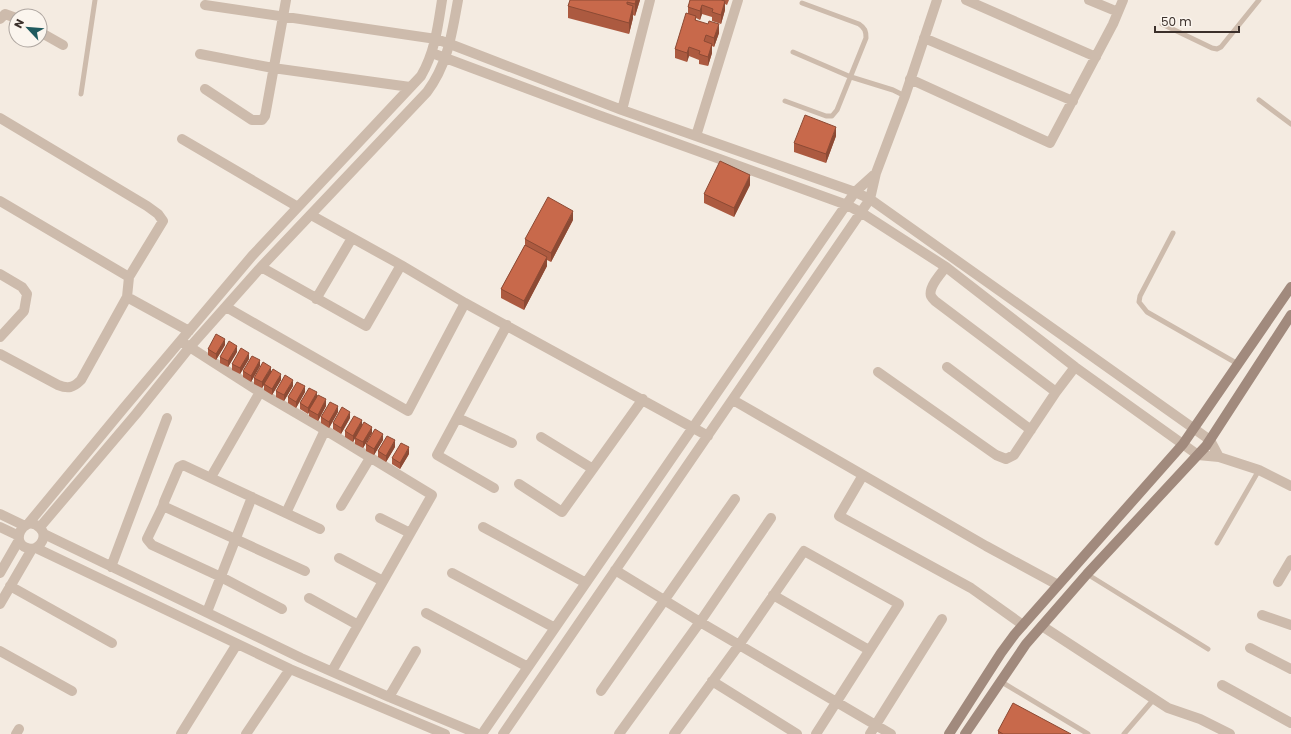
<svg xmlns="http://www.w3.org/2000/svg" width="1291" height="734" viewBox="0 0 1291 734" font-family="Poppins,sans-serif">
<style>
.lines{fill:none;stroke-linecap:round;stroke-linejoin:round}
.lane{stroke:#cdbbac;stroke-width:5}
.street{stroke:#cdbbac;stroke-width:10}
.secondary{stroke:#a18a7d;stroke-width:10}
.wall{fill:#ac5a40}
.shaded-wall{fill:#8c4a34}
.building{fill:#c8694b;stroke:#8c4a34}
</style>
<rect width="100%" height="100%" fill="#f4ebe1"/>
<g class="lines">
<!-- lane -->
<path class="lane" d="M 1162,24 L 1212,48 L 1217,49 L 1221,47 L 1259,0
M 793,52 L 851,77 L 893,90 L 905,96
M 81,94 L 95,0
M 1259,100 L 1291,124
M 785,101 L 826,116 L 832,116 L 837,110 L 866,38 C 866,31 865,28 859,24 L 802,3
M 1173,233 L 1140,296 L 1139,302 L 1147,312 L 1238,364
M 1217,543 L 1259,470
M 1087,574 L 1208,649
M 1000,681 L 1088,734
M 1124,734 L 1154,699"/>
<!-- street -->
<path class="street" d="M 966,0 L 1096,57
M 1089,0 L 1118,12
M 205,5 L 436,39 L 450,44 L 622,110 L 855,192 L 870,199 L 1210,440 L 1219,457
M 0,19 L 5,14 L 16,18
M 40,32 L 63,45
M 924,38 L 1073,101
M 432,53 L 598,115 L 847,205 L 862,213 L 946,267 L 1075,367 L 1198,455 L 1219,457 L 1259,470 L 1291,486
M 200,54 L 273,68 L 410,87
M 910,79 L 1050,143 L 1113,24 L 1123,0
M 205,89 L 252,120 L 262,120 L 265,116 L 266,111 L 286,0
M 622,110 L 650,0
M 0,118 L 147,206 L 158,214 L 163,221 L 129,277 L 127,297 L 81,380 C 73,388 68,389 58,385 L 0,354
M 696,136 L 738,0
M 182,139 L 298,207
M 0,201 L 129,277
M 311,215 L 401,265 L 465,303 L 708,436
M 261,267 L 366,326 L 401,265
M 946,267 C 941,273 928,288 931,296 C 932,298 934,300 935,301 L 1056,392
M 0,274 L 22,287 L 27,294 L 24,311 L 0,337
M 127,297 L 189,331
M 316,299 L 352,238
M 226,307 L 408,411 L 465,303
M 185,344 L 260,392 L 325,430 L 432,495 L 332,671
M 947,367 L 1031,430
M 878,372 L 996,455 L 1006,459 L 1014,455 L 1056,392 L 1075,367
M 733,400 L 986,546 L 1058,585
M 458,418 L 512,443
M 541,437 L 593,469
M 863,475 L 839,516 L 971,588 L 1023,625
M 211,477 L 260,392
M 519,484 L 562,512 L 643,399
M 494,488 L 437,455 L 507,325
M 163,506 L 147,539 L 152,545 L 221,577 L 282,609
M 341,506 L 370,458
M 286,513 L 325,430
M 0,514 L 25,526
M 380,518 L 410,533
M 28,524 L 123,409 L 252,256 L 421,76 C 435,52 438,26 442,0
M 0,527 L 19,536
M 40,527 L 136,414 L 189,348 L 261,267 L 427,92 C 448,64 452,33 458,0
M 483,527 L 586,583
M 44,534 L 301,658 L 389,697 L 476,733
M 36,548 L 290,669 L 445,734
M 339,558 L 383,581
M 111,567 L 167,418
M 615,570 L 700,622 L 891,734
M 305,571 L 163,506 L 164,502 L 179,467 L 183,465 L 320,529
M 0,573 L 19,540
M 452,573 L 555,628
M 1278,582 L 1291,560
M 10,586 L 112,643
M 773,595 L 869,650
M 309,598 L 358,625
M 0,604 L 32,549 C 41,547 48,536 40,528 C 24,511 6,547 32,549
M 207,612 L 252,497
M 426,613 L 528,667
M 1262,615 L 1291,625
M 1042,626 L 1168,708 L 1200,719 L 1230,734
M 1250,648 L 1291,669
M 0,651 L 72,691
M 712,681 L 797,734
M 1222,685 L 1291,723
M 601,691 L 735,499
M 389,697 L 416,651
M 484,731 L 855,192 L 876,173
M 16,734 L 19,729
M 181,734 L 237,644
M 246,734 L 290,669
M 503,734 L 870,199 L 876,173 L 905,96 L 937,0
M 619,734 L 700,622 L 771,518
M 674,734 L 739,645 L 804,551 L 899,604 L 816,734
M 870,734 L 942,619"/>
<!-- secondary -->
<path class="secondary" d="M 949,734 L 1001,653 L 1015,634 L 1183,444 L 1291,287
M 965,734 L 1026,644 L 1087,574 L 1206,446 L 1291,315"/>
</g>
<!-- wall -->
<path class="wall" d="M 570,0 L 640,0 L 635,16 L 633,15 L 633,18 L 629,34 L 568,18 L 568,6 Z
M 690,0 L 729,0 L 727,5 L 725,4 L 725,10 L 721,24 L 712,21 L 712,17 L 702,14 L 700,20 L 696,18 L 696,21 L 719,33 L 714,47 L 712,46 L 712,53 L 708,66 L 699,64 L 699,60 L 689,56 L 687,62 L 675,58 L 675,49 L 688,14 L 688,7 Z
M 836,136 L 826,163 L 794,152 L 794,143 Z
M 750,185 L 734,217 L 704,203 L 704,194 Z
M 573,220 L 551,262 L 547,260 L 547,266 L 524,310 L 501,298 L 501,289 L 525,245 L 525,239 Z
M 225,345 L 216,360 L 208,355 L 208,349 Z
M 237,352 L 228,367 L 220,363 L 220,357 Z
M 249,359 L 240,374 L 232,370 L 232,364 Z
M 260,366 L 251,382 L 243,377 L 243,371 Z
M 271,373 L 281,380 L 272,395 L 264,390 L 264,385 L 262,388 L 254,384 L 254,378 Z
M 293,386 L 284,401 L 276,397 L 276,391 Z
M 305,392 L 296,408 L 288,403 L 288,397 Z
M 317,398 L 326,406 L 318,421 L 309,416 L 309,411 L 308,414 L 300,409 L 300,403 Z
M 338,412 L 329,428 L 321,423 L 321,417 Z
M 350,418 L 341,434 L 333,429 L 333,423 Z
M 362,426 L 372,433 L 363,448 L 355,444 L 355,438 L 353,442 L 345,437 L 345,431 Z
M 383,440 L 374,455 L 366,451 L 366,444 Z
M 395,447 L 386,462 L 378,457 L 378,451 Z
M 409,454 L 400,469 L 392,464 L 392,458 Z
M 998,731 L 1071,734 L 998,734 Z"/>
<!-- shaded-wall -->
<path class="shaded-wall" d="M 636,0 L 640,0 L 635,16 L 635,4 Z
M 725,1 L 725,10 L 721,24 L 721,15 Z
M 702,5 L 702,14 L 700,20 L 700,11 Z
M 633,6 L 633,18 L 629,34 L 629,23 Z
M 719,24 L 719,33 L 714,47 L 714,38 Z
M 712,44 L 712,53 L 708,66 L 708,57 Z
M 689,47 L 689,56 L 687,62 L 687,53 Z
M 836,127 L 836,136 L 826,163 L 826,154 Z
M 750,175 L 750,185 L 734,217 L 734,208 Z
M 573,211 L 573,220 L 551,262 L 551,253 Z
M 547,257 L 547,266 L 524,310 L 524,301 Z
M 225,339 L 225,345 L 216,360 L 216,354 Z
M 237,346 L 237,352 L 228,367 L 228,361 Z
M 249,353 L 249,359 L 240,374 L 240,368 Z
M 260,360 L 260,366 L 251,382 L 251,376 Z
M 271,367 L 271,373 L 262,388 L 262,382 Z
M 281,374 L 281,380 L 272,395 L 272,389 Z
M 293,380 L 293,386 L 284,401 L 284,395 Z
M 305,386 L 305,392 L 296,408 L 296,402 Z
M 317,392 L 317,398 L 308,414 L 308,408 Z
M 326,399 L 326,406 L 318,421 L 318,415 Z
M 338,406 L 338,412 L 329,428 L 329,422 Z
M 350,412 L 350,418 L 341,434 L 341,428 Z
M 362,420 L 362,426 L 353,442 L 353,436 Z
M 372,427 L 372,433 L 363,448 L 363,442 Z
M 383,434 L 383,440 L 374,455 L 374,449 Z
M 395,440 L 395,447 L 386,462 L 386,456 Z
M 409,447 L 409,454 L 400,469 L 400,463 Z"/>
<!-- building -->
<path class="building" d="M 570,0 L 636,0 L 635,4 L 627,2 L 627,4 L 633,6 L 629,23 L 568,6 Z
M 690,0 L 721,0 L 725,1 L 721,15 L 712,12 L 713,9 L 702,5 L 700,11 L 688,7 Z
M 686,13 L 696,16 L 695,20 L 708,24 L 709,21 L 719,24 L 714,38 L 706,35 L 704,41 L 712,44 L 708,57 L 699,54 L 700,51 L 689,47 L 687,53 L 675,49 Z
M 805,115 L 836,127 L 826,154 L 794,143 Z
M 720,161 L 750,175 L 734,208 L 704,194 Z
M 548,197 L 573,211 L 551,253 L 525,239 Z
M 525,245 L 547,257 L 524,301 L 501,289 Z
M 216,334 L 225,339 L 216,354 L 208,349 Z
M 229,341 L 237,346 L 228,361 L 220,357 Z
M 241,348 L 249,353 L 240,368 L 232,364 Z
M 252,356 L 260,360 L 251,376 L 243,371 Z
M 263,362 L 271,367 L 262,382 L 254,378 Z
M 273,369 L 281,374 L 272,389 L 264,384 Z
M 285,375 L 293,380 L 284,395 L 276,391 Z
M 297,382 L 305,386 L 296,402 L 288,397 Z
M 309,388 L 317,392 L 308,408 L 300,403 Z
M 318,395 L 326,399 L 318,415 L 309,410 Z
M 330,402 L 338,406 L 329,422 L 321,417 Z
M 342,407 L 350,412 L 341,428 L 333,423 Z
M 354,416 L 362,420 L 353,436 L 345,431 Z
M 364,422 L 372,427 L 363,442 L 355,438 Z
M 375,429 L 383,434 L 374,449 L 366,444 Z
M 387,436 L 395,440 L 386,456 L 378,451 Z
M 401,443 L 409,447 L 400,463 L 392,458 Z
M 1013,703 L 1071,734 L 1003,734 L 998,731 Z"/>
<!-- north arrow -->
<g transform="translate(28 28) rotate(296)"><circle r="19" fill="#fbf5ee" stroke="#aea6a0"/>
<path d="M0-3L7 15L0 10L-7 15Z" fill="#1f5a5e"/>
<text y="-6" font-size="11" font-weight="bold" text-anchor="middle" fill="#3b302b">N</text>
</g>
<!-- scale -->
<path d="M1155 26v6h84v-6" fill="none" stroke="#3b302b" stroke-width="2"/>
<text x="1161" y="26" font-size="12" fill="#3b302b" stroke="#fbf5ee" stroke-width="3" paint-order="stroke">50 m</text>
</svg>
